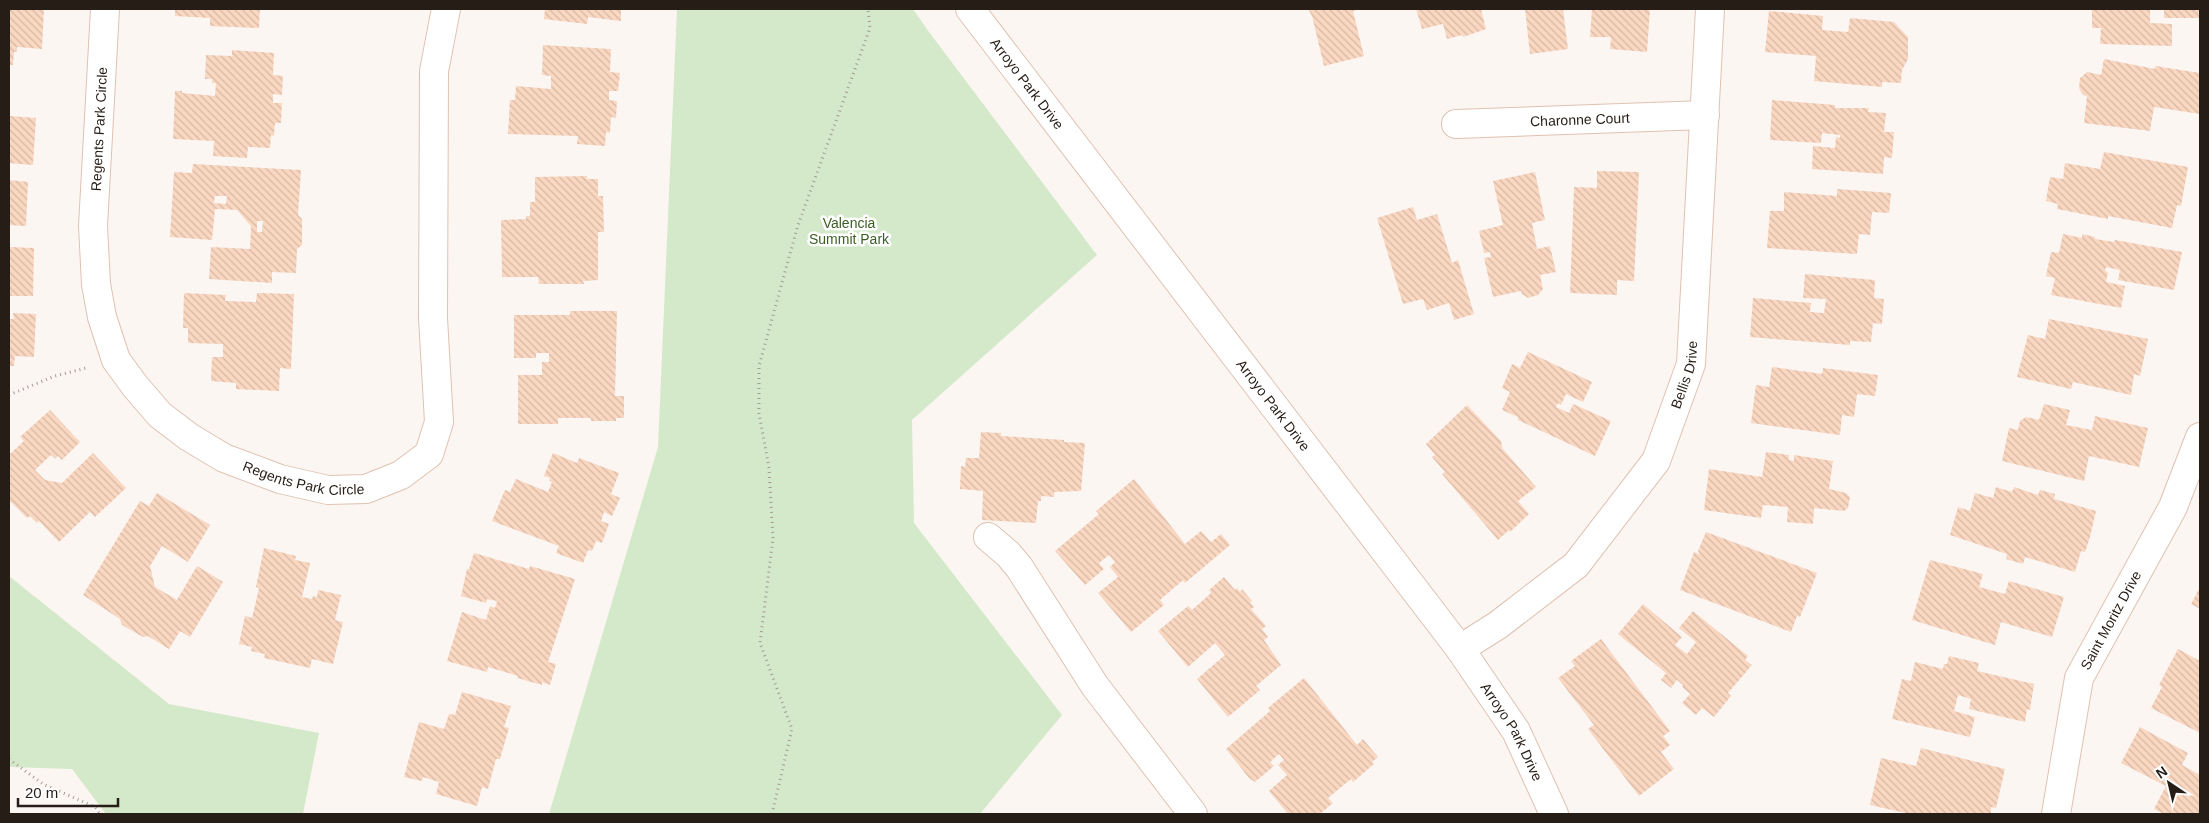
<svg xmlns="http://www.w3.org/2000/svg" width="2209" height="823" viewBox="0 0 2209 823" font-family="Arial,sans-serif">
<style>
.park{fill:#d4e9c9}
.building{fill:url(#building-back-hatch);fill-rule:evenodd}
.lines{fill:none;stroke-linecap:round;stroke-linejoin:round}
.minor-casing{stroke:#dfc2b1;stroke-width:30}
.path{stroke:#a29a96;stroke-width:3;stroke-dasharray:1 4;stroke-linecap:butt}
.minor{stroke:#fff;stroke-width:28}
.labels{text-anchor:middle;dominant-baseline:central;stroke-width:5;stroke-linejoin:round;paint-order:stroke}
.street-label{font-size:14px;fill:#271d17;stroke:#fff}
.park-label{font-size:14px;fill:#3c5d25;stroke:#fff}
</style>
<defs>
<pattern id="building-back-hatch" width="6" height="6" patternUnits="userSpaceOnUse" patternTransform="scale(1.25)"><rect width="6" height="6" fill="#fad7c1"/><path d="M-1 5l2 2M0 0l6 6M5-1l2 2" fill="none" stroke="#d6b8a5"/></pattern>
</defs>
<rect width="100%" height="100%" fill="#fcf6f3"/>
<!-- park -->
<path class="park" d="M 677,9 L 913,9 L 929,32 L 1097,255 L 912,420 L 914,523 L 1062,715 L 980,814 L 549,814 L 658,447 Z
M 9,576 L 169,704 L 319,733 L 303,814 L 106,814 L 72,769 L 9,767 Z"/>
<!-- building -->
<path class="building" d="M 9,9 L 44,9 L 42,49 L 17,47 L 17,52 L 14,52 L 13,65 L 9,65 Z
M 175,9 L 260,9 L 259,28 L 210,26 L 210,18 L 175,16 Z
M 545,9 L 621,9 L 621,21 L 588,17 L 587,24 L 544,19 Z
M 1308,9 L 1361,9 L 1353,11 L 1364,56 L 1324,66 L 1312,16 Z
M 1416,9 L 1481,9 L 1486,29 L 1463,37 L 1462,35 L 1447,39 L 1443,24 L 1422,29 Z
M 1525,9 L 1563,9 L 1568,49 L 1530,54 Z
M 1592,9 L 1650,9 L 1647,52 L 1610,49 L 1611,37 L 1590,37 Z
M 2092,9 L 2150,9 L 2150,23 L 2172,24 L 2172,46 L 2100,44 L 2101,28 L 2092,28 Z
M 2164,9 L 2200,9 L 2200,18 L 2164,18 Z
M 1769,11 L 1823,16 L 1822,30 L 1848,32 L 1850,18 L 1894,22 L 1908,37 L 1908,59 L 1902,70 L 1901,83 L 1882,82 L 1882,87 L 1814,81 L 1816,56 L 1765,52 Z
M 543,45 L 611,49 L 610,72 L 620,73 L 618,91 L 609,91 L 609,100 L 617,101 L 616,118 L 611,117 L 610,133 L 606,132 L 605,146 L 577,144 L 578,136 L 508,134 L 510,100 L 515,100 L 516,86 L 551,89 L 551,76 L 542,75 Z
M 232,50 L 274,53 L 273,75 L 283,76 L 282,95 L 273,94 L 273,103 L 282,103 L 281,123 L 275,123 L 274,136 L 271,135 L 270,148 L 248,147 L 247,158 L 213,156 L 214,141 L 173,139 L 175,91 L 182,91 L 182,93 L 215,96 L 216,83 L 212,83 L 212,79 L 205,79 L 206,55 L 232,56 Z
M 2104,59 L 2155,69 L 2155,66 L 2200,73 L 2200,114 L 2154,107 L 2150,131 L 2084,123 L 2087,96 L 2083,95 L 2079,88 L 2080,78 L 2087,72 L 2101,75 Z
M 1772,100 L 1835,105 L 1835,108 L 1869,108 L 1868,112 L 1886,113 L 1884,132 L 1894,132 L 1892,158 L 1884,157 L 1883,174 L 1812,169 L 1813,146 L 1835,148 L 1836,137 L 1840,138 L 1840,135 L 1822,133 L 1821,143 L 1770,140 Z
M 10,116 L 36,118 L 33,165 L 9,163 Z
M 2104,152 L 2188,167 L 2181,206 L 2177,205 L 2172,228 L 2108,216 L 2108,219 L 2057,209 L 2058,204 L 2046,201 L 2050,177 L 2063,179 L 2065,163 L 2100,169 Z
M 193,164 L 301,170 L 298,215 L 302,219 L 302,245 L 297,249 L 296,273 L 272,272 L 272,283 L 209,279 L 211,247 L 250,249 L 251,226 L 237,210 L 215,209 L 212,240 L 170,237 L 174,172 L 192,173 ZM 215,196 L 227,196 L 226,204 L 214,203 ZM 257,221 L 263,221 L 262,232 L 257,232 Z
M 1597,171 L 1639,172 L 1634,281 L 1617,280 L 1617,295 L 1570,293 L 1574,187 L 1597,188 Z
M 1535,172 L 1545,220 L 1532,223 L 1537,249 L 1550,246 L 1556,272 L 1540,275 L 1543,289 L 1538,295 L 1528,298 L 1522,294 L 1521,291 L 1493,297 L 1484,258 L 1491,257 L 1490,252 L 1484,253 L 1479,231 L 1503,225 L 1493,181 Z
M 587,176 L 587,179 L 598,179 L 598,196 L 603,196 L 604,232 L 598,232 L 598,280 L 583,281 L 584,284 L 539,284 L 538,277 L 502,277 L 501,220 L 526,219 L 526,216 L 530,216 L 530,202 L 535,202 L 535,177 Z
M 9,180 L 28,182 L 26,226 L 9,225 Z
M 1837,189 L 1891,193 L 1889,213 L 1872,212 L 1870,235 L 1859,234 L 1857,254 L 1767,248 L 1770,211 L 1784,211 L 1784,192 L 1837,196 Z
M 1413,207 L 1417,220 L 1437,214 L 1452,263 L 1458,260 L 1474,314 L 1454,320 L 1449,303 L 1427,310 L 1423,299 L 1403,304 L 1377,218 Z
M 2063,234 L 2082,238 L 2082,234 L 2095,237 L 2095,239 L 2114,242 L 2115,240 L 2182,252 L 2174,290 L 2118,280 L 2120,270 L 2106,267 L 2105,271 L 2108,272 L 2106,282 L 2125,286 L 2121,308 L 2051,295 L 2055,278 L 2046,276 L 2051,252 L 2059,253 Z
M 9,247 L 34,248 L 33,296 L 9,296 Z
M 1805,274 L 1875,280 L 1874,298 L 1884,299 L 1882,324 L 1873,323 L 1871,342 L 1850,341 L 1850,345 L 1750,337 L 1753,298 L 1811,303 L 1810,312 L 1824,313 L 1826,299 L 1803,298 Z
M 184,293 L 226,295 L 225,301 L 256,302 L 257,293 L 294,294 L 291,369 L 280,368 L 279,391 L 236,389 L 236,383 L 211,381 L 212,357 L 223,357 L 223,344 L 188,343 L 188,328 L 183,328 Z
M 570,311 L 617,311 L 615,396 L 624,396 L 624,418 L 616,418 L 616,421 L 591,421 L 591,418 L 558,418 L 558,424 L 518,424 L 518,375 L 542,375 L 542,362 L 549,362 L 549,353 L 536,353 L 536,358 L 514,358 L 514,315 L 570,315 Z
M 13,313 L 36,314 L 34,357 L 15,356 L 14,366 L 9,366 L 9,319 L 14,319 Z
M 2049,319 L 2148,339 L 2140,376 L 2134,374 L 2131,395 L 2073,382 L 2071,389 L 2017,377 L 2028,335 L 2045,339 Z
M 1528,352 L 1592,382 L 1583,402 L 1566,394 L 1561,405 L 1558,403 L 1556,407 L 1569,413 L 1573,404 L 1611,421 L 1595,456 L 1518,420 L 1518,417 L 1502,410 L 1510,392 L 1502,388 L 1512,364 L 1520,368 Z
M 1772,367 L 1822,374 L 1823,368 L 1878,375 L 1875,396 L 1857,394 L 1854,417 L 1842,415 L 1840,435 L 1751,423 L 1756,385 L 1769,387 Z
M 2044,404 L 2070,410 L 2066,425 L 2092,430 L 2095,416 L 2148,428 L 2139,467 L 2089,456 L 2084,481 L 2002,461 L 2009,428 L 2018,430 L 2020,421 L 2026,417 L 2039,420 Z
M 1467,405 L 1501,441 L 1502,448 L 1536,487 L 1518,501 L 1529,514 L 1510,532 L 1509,530 L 1498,540 L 1442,474 L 1445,472 L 1432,457 L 1435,455 L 1426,444 Z
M 50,410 L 80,442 L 62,460 L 58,456 L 55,459 L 51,455 L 35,470 L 45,480 L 62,483 L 93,453 L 126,488 L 95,517 L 90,512 L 59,542 L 39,521 L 37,523 L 30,516 L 27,518 L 11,502 L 9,504 L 9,455 L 24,441 L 20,437 Z
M 981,432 L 1001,433 L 1001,436 L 1064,440 L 1064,442 L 1085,443 L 1081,491 L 1054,492 L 1054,497 L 1041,496 L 1041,501 L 1038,501 L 1036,523 L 982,520 L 983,491 L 960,489 L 961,466 L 965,467 L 966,458 L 979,458 Z
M 1766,452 L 1789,455 L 1789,460 L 1794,461 L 1794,455 L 1833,461 L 1829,489 L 1846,493 L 1850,497 L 1848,508 L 1844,511 L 1814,508 L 1813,524 L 1787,522 L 1788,507 L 1763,505 L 1761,518 L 1704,510 L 1709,469 L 1762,477 Z
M 553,453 L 577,463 L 579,458 L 619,473 L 611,494 L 620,498 L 612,516 L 604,512 L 601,521 L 609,524 L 602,543 L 596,541 L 592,551 L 588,550 L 583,563 L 556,553 L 559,546 L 492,521 L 505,490 L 510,492 L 516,479 L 548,492 L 552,482 L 549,481 L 550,478 L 544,476 Z
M 1134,479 L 1185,544 L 1201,531 L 1211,542 L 1221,534 L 1230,545 L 1185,583 L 1183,580 L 1160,600 L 1164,605 L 1131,632 L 1098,593 L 1118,577 L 1110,567 L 1115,562 L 1109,555 L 1099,563 L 1104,569 L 1085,585 L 1055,551 L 1099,514 L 1096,511 Z
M 1996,487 L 2012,492 L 2014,487 L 2038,495 L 2040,490 L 2055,494 L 2054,499 L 2096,511 L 2090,537 L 2085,552 L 2081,551 L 2075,572 L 2025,557 L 2023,564 L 2006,559 L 2007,554 L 1950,535 L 1958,507 L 1970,511 L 1975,493 L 1993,498 Z
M 157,493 L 210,525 L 188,562 L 162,546 L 150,566 L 155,587 L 177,600 L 197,566 L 223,582 L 190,637 L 180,631 L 169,649 L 148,636 L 143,637 L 122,625 L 120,619 L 83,595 L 140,501 L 149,506 Z
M 1706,532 L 1817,573 L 1800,617 L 1797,616 L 1791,632 L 1680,590 L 1694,552 L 1700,554 L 1698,551 Z
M 264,548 L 296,556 L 295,560 L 310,563 L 302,597 L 312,599 L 313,596 L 317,597 L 318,590 L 341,595 L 335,620 L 343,622 L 333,664 L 312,659 L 310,668 L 264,658 L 265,654 L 251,651 L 252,647 L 239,644 L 245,616 L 252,618 L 259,588 L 256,587 Z
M 474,553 L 529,569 L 530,566 L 575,579 L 548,662 L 556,664 L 550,685 L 542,682 L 542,685 L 517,678 L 518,676 L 488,667 L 487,672 L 447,661 L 462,612 L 486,620 L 490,606 L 495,608 L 497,601 L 487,599 L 486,603 L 461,596 L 467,569 L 469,569 Z
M 1930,560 L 1983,574 L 1979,587 L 2005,594 L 2009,581 L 2064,597 L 2052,637 L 2001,622 L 1995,645 L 1912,620 Z
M 1224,577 L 1235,590 L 1237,588 L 1240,592 L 1242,589 L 1252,601 L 1250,602 L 1254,607 L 1251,609 L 1266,626 L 1262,629 L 1268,637 L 1264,640 L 1281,665 L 1256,686 L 1260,690 L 1228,717 L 1197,679 L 1225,655 L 1215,643 L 1188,667 L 1158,631 L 1188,606 L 1192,610 L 1211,593 L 1209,590 Z
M 2200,587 L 2200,609 L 2191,604 Z
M 1643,604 L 1682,637 L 1675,645 L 1687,654 L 1696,642 L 1679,628 L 1693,611 L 1748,656 L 1745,660 L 1752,665 L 1728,693 L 1731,696 L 1714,717 L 1702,708 L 1696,715 L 1682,703 L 1690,694 L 1682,687 L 1683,685 L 1677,680 L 1671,688 L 1661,680 L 1666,673 L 1618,634 Z
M 1601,639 L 1670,731 L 1663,736 L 1670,745 L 1661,752 L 1674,769 L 1639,796 L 1588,729 L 1594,725 L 1558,678 L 1575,666 L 1571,661 Z
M 2178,649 L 2200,661 L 2200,733 L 2151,708 L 2162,687 L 2159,685 Z
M 1949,656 L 1979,663 L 1977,671 L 2034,684 L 2030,710 L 2027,709 L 2025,722 L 1969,709 L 1971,699 L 1958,695 L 1954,711 L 1975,717 L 1970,737 L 1892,719 L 1902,679 L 1911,681 L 1915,662 L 1943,669 L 1944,664 L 1947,664 Z
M 1304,678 L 1357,745 L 1363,739 L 1378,757 L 1372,762 L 1374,764 L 1353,782 L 1351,779 L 1328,798 L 1333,803 L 1320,814 L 1288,814 L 1269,791 L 1287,775 L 1278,765 L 1284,760 L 1279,754 L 1270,762 L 1274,766 L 1255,782 L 1249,778 L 1226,749 L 1270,711 L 1268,708 Z
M 462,692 L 511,706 L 504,727 L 509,728 L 500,759 L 496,759 L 488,789 L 482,787 L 477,806 L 436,794 L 439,782 L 423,777 L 422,781 L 404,777 L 419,722 L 444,729 L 449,714 L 455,715 Z
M 2140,727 L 2188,753 L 2182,765 L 2200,775 L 2200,814 L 2164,814 L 2154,809 L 2166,786 L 2121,763 Z
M 1921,748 L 2005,769 L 1996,808 L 1991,807 L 1991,814 L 1910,814 L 1870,805 L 1881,758 L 1916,766 Z"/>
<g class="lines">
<defs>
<g id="minor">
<path id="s1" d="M 105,9 L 93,226 L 96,284 L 102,317 L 116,360 L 135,386 L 160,415 L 189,437 L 224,458 L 280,479 L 328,490 L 366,489 L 401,475 L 429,454 L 439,422 L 433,318 L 434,71 L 446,9"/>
<path id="s2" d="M 970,9 L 1460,649 L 1516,731 L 1554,814"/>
<path id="s3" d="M 1456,124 L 1705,115"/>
<path d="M 988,537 L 1008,554 L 1019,567 L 1095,686 L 1193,814"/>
<path id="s4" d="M 1460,649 L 1498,625 L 1576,565 L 1656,461 L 1691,364 L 1710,9"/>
<path id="s5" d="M 2056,814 L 2079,678 L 2173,507 L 2200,437"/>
</g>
</defs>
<!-- minor casing -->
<use href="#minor" class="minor-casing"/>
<!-- path -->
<path class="path" d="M 9,395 L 55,376 L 86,368
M 9,759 L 43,784 L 95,807 L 100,814
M 772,814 L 792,729 L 760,643 L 773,538 L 769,468 L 759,413 L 759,366 L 798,225 L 870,28 L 868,9"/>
<!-- minor -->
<use href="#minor" class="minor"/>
</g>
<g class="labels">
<!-- street labels -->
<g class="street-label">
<text stroke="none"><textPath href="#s2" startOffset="94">Arroyo Park Drive</textPath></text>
<text stroke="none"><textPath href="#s3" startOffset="124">Charonne Court</textPath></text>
<text transform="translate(99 129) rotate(-87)">Regents Park Circle</text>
<text stroke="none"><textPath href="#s4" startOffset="366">Bellis Drive</textPath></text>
<text stroke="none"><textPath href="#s2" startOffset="499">Arroyo Park Drive</textPath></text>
<text stroke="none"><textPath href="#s1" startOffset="585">Regents Park Circle</textPath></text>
<text stroke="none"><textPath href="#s5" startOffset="204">Saint Moritz Drive</textPath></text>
<text stroke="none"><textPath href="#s2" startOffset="904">Arroyo Park Drive</textPath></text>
</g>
<!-- park labels -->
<g class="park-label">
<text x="849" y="223">Valencia<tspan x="849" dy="16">Summit Park</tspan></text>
</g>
</g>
<!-- border -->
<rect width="2209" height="823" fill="none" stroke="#271d17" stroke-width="20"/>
<!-- north arrow -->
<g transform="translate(2169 783) rotate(325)" stroke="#ffffff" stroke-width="4" paint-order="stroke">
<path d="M0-4L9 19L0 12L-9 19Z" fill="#271d17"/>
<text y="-8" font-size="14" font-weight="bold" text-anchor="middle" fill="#271d17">N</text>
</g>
<!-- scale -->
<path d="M18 798v8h100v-8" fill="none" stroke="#271d17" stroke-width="2.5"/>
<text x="25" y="798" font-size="15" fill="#271d17" stroke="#ffffff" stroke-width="4" paint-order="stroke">20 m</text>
</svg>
